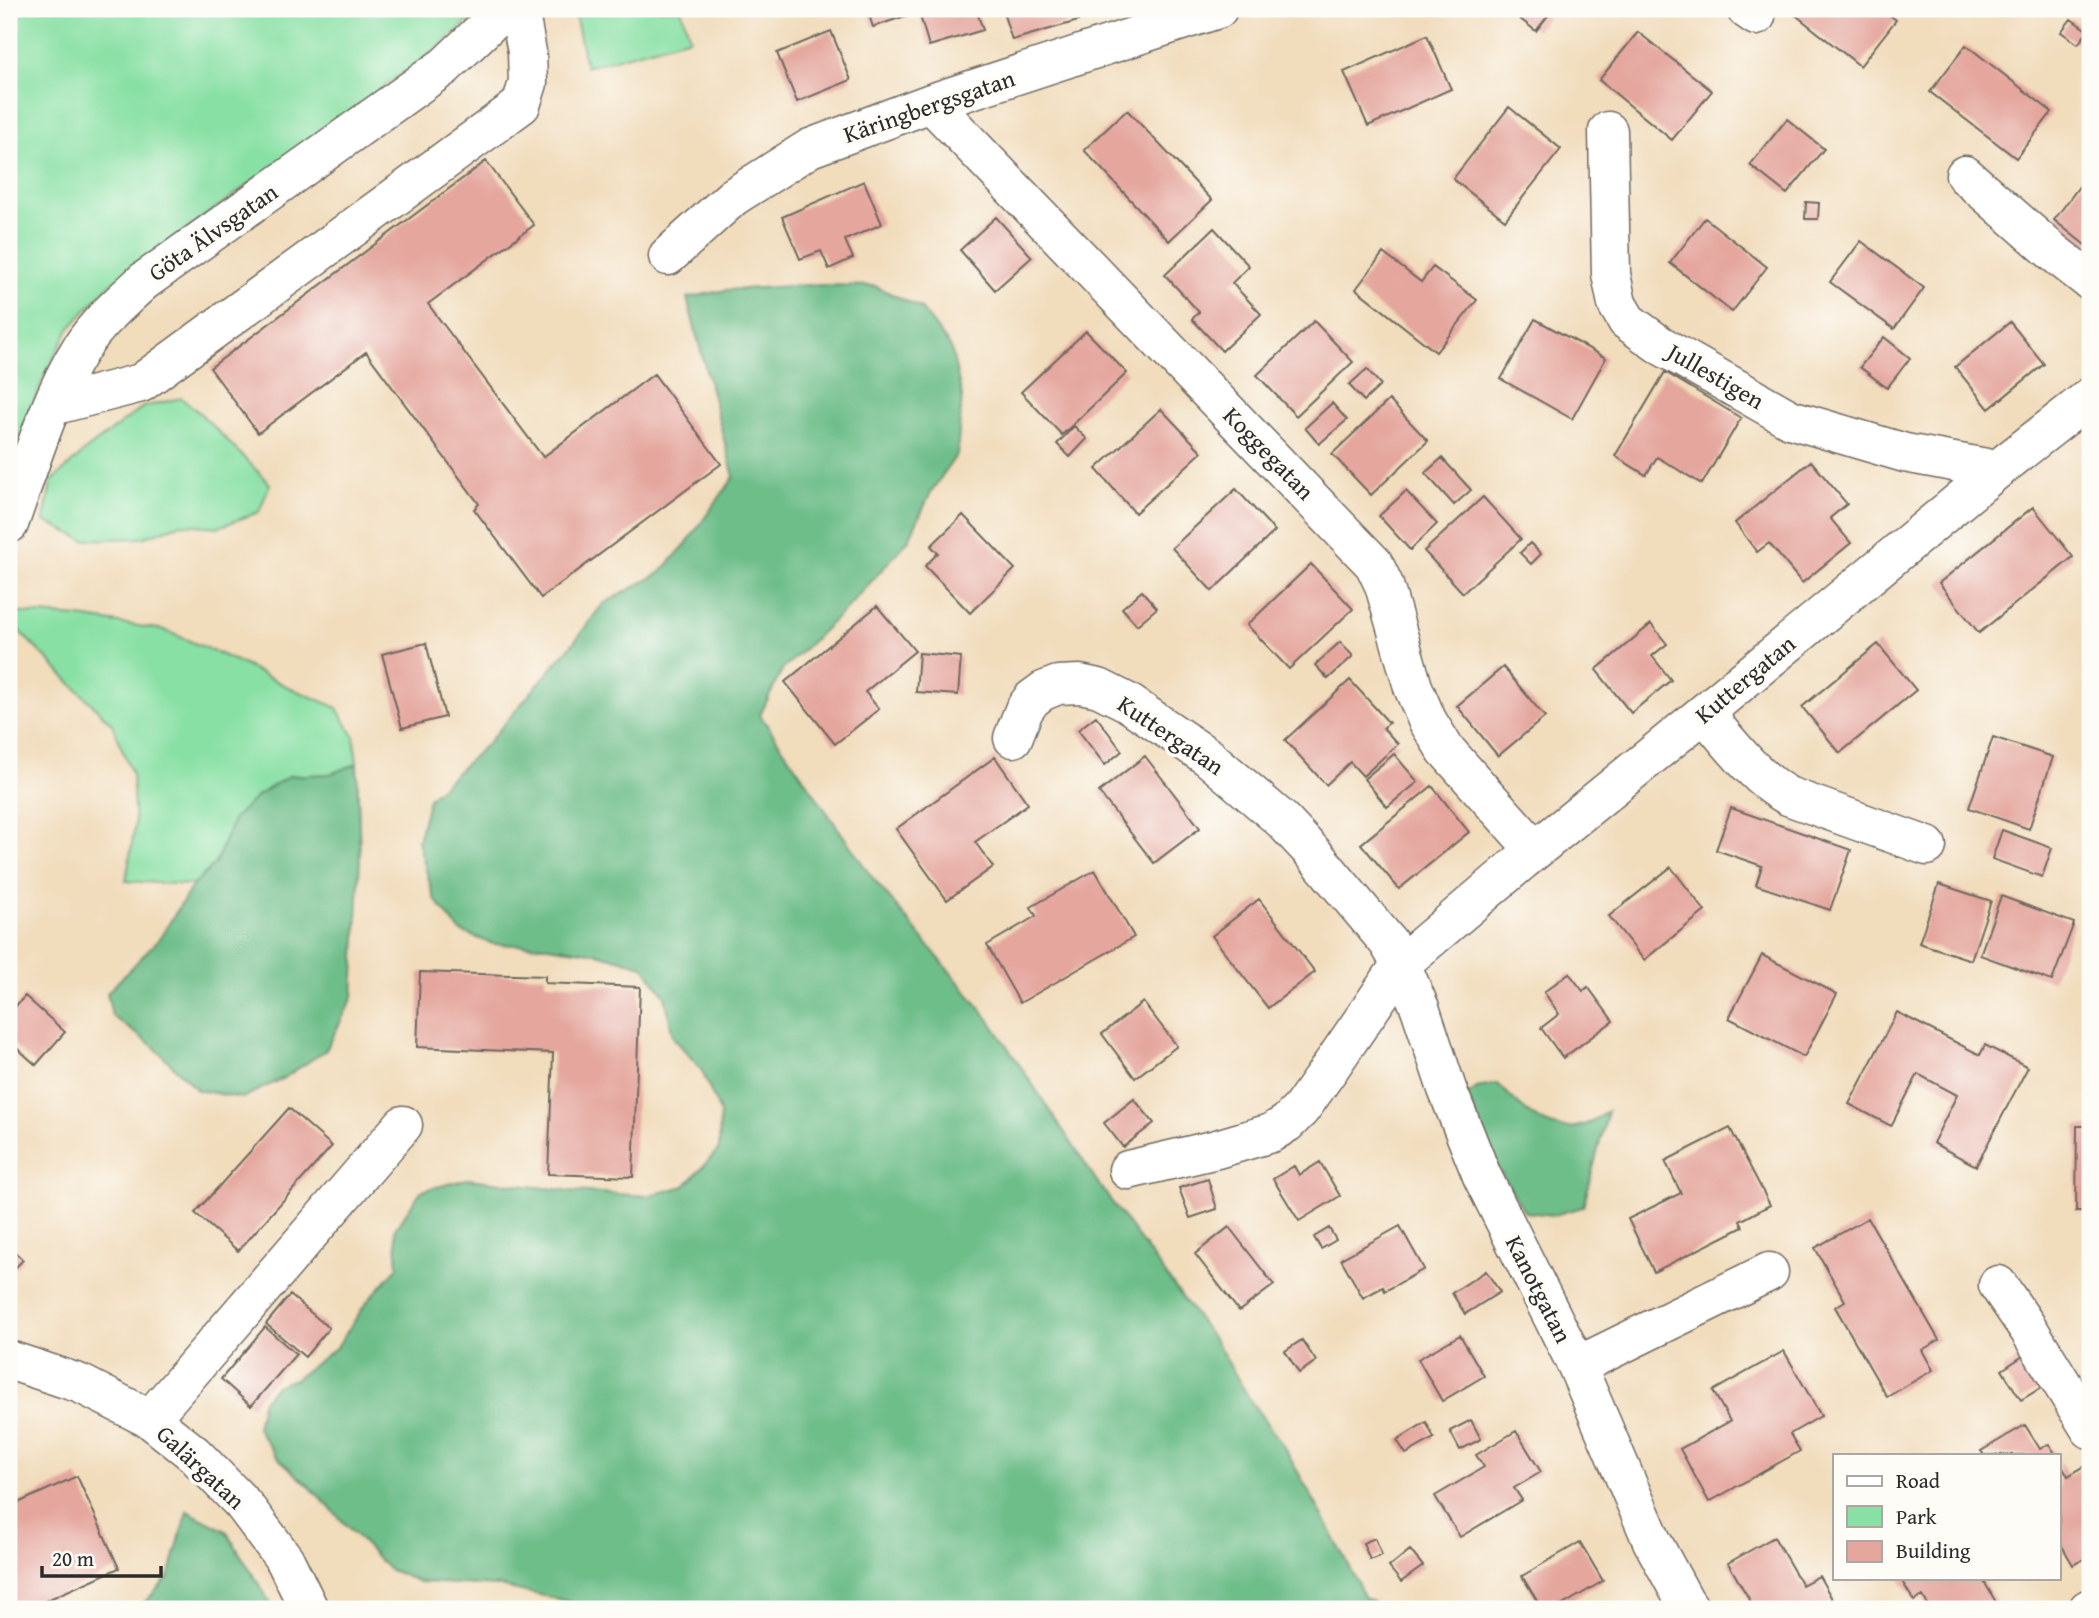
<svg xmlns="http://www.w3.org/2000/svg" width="2099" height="1618" viewBox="0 0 2099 1618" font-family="'Gentium Book Plus',serif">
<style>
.green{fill:#88e0a4;stroke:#5a8668;stroke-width:2}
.forest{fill:#6ebe8a;stroke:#4c745a;stroke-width:2}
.building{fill:#e4a69d}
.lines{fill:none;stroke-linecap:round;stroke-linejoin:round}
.minor-casing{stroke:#70695e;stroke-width:41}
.minor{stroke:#fff;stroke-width:38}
.labels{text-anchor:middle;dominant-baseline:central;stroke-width:7;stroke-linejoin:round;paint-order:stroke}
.street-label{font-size:24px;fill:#2b2b2b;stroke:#fdfcf7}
</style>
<rect width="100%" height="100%" fill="#fdfcf7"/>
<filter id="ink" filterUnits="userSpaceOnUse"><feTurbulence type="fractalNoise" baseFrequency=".0143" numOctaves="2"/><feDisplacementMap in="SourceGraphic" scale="14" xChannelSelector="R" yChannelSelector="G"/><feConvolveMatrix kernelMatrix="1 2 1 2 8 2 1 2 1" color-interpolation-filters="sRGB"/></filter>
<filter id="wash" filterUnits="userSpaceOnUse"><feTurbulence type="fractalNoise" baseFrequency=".00686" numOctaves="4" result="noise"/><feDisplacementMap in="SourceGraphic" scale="28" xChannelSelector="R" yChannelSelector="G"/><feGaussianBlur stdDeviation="1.57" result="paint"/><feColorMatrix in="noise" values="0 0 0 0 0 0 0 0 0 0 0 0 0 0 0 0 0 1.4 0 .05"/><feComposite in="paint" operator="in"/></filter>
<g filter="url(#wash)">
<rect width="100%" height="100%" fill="#f1dcbc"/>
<!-- green -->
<path class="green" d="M 9,9 L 483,9 L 431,53 L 108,286 L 69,329 L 42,381 L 9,470 Z
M 574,9 L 681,9 L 690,38 L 586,67 Z
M 181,398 L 201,414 L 270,484 L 259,512 L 219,527 L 182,524 L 142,538 L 84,540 L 44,521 L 51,482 L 87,449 L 143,407 Z
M 9,612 L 80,617 L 164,630 L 236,661 L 288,687 L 336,707 L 354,736 L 357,764 L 330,774 L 289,776 L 234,818 L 215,864 L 193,885 L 126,881 L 135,825 L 132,774 L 112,724 L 9,621 Z"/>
<!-- forest -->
<path class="forest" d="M 808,285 L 875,286 L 921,308 L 951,348 L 962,396 L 957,454 L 931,492 L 908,541 L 848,607 L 782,670 L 760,715 L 871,876 L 989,1019 L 1100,1186 L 1219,1347 L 1252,1403 L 1282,1444 L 1325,1520 L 1365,1598 L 1384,1609 L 603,1609 L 499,1586 L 419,1582 L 388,1569 L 311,1488 L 276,1456 L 257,1428 L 262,1402 L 275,1386 L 295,1379 L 337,1347 L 366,1303 L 398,1267 L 395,1229 L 421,1191 L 467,1179 L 572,1191 L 646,1196 L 685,1186 L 719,1149 L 720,1112 L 701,1069 L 673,1037 L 665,996 L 643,966 L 597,953 L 548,946 L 493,944 L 460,931 L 434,898 L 418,841 L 429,798 L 487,744 L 570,647 L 603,604 L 660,573 L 686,544 L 734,477 L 687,298 L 726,290 Z
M 357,764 L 360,858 L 353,997 L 326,1050 L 284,1078 L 242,1098 L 197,1090 L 153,1046 L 112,1016 L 107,993 L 160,938 L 193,885 L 215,864 L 234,818 L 258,795 L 289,776 L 330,774 Z
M 1498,1084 C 1523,1109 1550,1140 1589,1123 C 1596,1121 1602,1115 1608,1111 L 1583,1207 L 1554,1215 L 1525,1212 L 1493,1160 L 1467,1095 L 1477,1088 Z
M 187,1511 L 226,1531 L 274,1609 L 138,1609 L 169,1577 Z"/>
<g id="blocks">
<!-- building -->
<path class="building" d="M 867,9 L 913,9 L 914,13 L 873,27 Z
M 918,9 L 976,9 L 983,30 L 929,46 Z
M 1002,9 L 1074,9 L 1078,21 L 1012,40 Z
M 1507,9 L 1553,9 L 1536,31 Z
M 1788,9 L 1882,9 L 1896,20 L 1860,66 Z
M 2071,19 L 2088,31 L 2078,44 L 2061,32 Z
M 831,31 L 851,80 L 797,102 L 777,53 Z
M 1638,32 L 1712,91 L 1672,140 L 1599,80 Z
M 1427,35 L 1451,89 L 1368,126 L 1344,72 Z
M 1966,45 L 2052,112 L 2016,158 L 1930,92 Z
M 1509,107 L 1561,149 L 1505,220 L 1453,179 Z
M 1127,110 L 1212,200 L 1169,241 L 1084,150 Z
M 1787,119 L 1824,149 L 1787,194 L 1750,165 Z
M 486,161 L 534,225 L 428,304 L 543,457 L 654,374 L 721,464 L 541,598 L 474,509 L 479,504 L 366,352 L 258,433 L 210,368 Z
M 2090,172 L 2090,249 L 2054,220 Z
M 864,181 L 882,224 L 845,240 L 853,258 L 829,269 L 821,251 L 800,259 L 782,217 Z
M 1806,202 L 1819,203 L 1818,219 L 1805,219 Z
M 996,217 L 1032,257 L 995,290 L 960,250 Z
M 1705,218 L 1767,267 L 1732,312 L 1670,263 Z
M 1214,228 L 1249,266 L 1232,283 L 1261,314 L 1222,351 L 1192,319 L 1199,312 L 1165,275 Z
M 1861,241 L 1924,288 L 1894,329 L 1830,282 Z
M 1383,253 L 1421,282 L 1433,267 L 1477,300 L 1436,352 L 1356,289 Z
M 1535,319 L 1606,358 L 1572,419 L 1501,379 Z
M 1314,321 L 1353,362 L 1296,416 L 1257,375 Z
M 2010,322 L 2044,364 L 1989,409 L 1955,367 Z
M 1086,331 L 1127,373 L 1062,435 L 1021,392 Z
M 1884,337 L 1910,358 L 1887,388 L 1860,367 Z
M 1367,369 L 1381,385 L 1364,401 L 1349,385 Z
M 1665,372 L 1741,418 L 1702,484 L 1657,457 L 1646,475 L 1615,456 Z
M 1389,400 L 1428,441 L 1371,495 L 1332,454 Z
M 1332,403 L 1347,420 L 1319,444 L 1305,428 Z
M 1161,409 L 1202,452 L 1135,513 L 1096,469 Z
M 1074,426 L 1087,439 L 1070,457 L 1057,444 Z
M 1442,458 L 1471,490 L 1454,505 L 1425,473 Z
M 1811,461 L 1847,504 L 1830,518 L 1851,543 L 1802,583 L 1769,543 L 1757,552 L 1735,523 Z
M 1236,489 L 1275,531 L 1212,591 L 1172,548 Z
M 1406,491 L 1437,524 L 1410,550 L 1379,516 Z
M 1483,497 L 1521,539 L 1463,593 L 1424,551 Z
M 2033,507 L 2073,557 L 1979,633 L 1939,583 Z
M 963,515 L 1015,569 L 970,613 L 925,566 L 938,553 L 931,546 Z
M 1530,543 L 1541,554 L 1531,564 L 1520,553 Z
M 1311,564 L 1353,609 L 1289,669 L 1247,625 Z
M 1142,591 L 1157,608 L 1137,625 L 1122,608 Z
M 877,606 L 915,651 L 865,692 L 879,709 L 835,744 L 785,682 Z
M 1651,624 L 1667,644 L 1652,656 L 1671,680 L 1631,713 L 1596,670 Z
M 1340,642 L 1353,656 L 1328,679 L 1315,665 Z
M 426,643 L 445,717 L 402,728 L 382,654 Z
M 1878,644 L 1916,690 L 1840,753 L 1802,707 Z
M 919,653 L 961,657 L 958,695 L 916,692 Z
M 1503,667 L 1545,717 L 1498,756 L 1457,706 Z
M 1350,680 L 1389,723 L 1383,728 L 1398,744 L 1363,776 L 1350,762 L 1326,785 L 1285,740 Z
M 1096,716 L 1122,751 L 1105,765 L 1078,730 Z
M 1993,737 L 2053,757 L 2029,829 L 1969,808 Z
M 1394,754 L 1418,782 L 1387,807 L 1364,779 Z
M 1145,756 L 1200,828 L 1154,863 L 1099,792 Z
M 995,757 L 1028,804 L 975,842 L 993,867 L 947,900 L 896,829 Z
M 1432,786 L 1469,832 L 1399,889 L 1361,844 Z
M 1731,808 L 1851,850 L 1830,910 L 1756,885 L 1762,866 L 1716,850 Z
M 2002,830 L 2052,848 L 2042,877 L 1992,859 Z
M 1671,867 L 1705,911 L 1644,960 L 1609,916 Z
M 1095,870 L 1134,937 L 1020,1003 L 987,945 L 1036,916 L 1031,907 Z
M 1939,884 L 1991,901 L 1971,960 L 1919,943 Z
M 2001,896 L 2074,923 L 2052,981 L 1980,955 Z
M 1259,899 L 1315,972 L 1268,1008 L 1212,936 Z
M 1762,955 L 1837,994 L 1804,1057 L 1729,1018 Z
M 420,972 L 545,976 L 545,983 L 640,987 L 633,1177 L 548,1174 L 553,1053 L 417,1047 Z
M 1569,973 L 1583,991 L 1588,987 L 1613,1021 L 1563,1058 L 1541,1028 L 1559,1014 L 1544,992 Z
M 25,996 L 65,1032 L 36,1065 L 9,1041 L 9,1013 Z
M 1143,1002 L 1177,1046 L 1135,1078 L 1102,1034 Z
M 1897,1012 L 1980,1055 L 1985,1045 L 2028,1067 L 1976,1166 L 1933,1143 L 1957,1095 L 1918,1074 L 1891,1126 L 1849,1104 Z
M 1134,1099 L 1154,1123 L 1123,1147 L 1104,1123 Z
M 289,1108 L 332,1146 L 238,1251 L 195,1213 Z
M 2077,1126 L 2090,1126 L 2090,1211 L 2076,1211 Z
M 1730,1128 L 1770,1205 L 1740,1221 L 1743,1227 L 1654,1272 L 1628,1219 L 1681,1193 L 1665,1161 Z
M 1320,1162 L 1340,1196 L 1299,1221 L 1273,1179 L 1294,1166 L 1299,1175 Z
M 1208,1179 L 1217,1209 L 1190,1218 L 1179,1188 Z
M 1868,1218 L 1939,1340 L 1922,1350 L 1933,1370 L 1887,1397 L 1835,1307 L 1845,1301 L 1815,1248 Z
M 1400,1226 L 1424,1269 L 1385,1291 L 1383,1287 L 1363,1298 L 1341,1259 Z
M 1229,1227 L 1274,1285 L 1239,1311 L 1195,1254 Z
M 1329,1228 L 1336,1240 L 1321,1249 L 1314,1237 Z
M 9,1246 L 23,1260 L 9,1274 Z
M 1486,1271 L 1500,1292 L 1465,1314 L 1452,1293 Z
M 290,1295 L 329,1328 L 305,1357 L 266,1324 Z
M 265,1327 L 296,1354 L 251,1406 L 221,1379 Z
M 1460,1335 L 1484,1376 L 1442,1401 L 1418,1359 Z
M 1302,1340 L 1316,1361 L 1299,1373 L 1285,1351 Z
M 1784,1351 L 1821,1416 L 1790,1434 L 1800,1451 L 1709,1502 L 1680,1449 L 1730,1421 L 1713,1391 Z
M 2029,1352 L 2049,1383 L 2021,1400 L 2002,1370 Z
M 1471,1420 L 1481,1439 L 1460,1450 L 1450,1431 Z
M 1426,1422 L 1434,1438 L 1406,1454 L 1397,1440 Z
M 2025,1425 L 2040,1449 L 2049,1444 L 2056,1455 L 1984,1455 L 1981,1451 Z
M 1516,1431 L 1541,1472 L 1514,1488 L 1522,1500 L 1460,1537 L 1435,1496 L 1484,1467 L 1476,1455 Z
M 2059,1460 L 2068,1476 L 2085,1466 L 2090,1475 L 2090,1556 L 2073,1565 L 2059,1541 Z
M 77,1476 L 119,1568 L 27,1609 L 9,1609 L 9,1507 Z
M 1774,1537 L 1802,1585 L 1819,1576 L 1838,1609 L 1755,1609 L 1728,1563 Z
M 1375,1538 L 1382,1555 L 1370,1560 L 1363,1543 Z
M 1580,1542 L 1603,1581 L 1556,1609 L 1542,1609 L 1522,1576 Z
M 1410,1550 L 1423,1566 L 1401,1582 L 1389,1567 Z
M 1900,1578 L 1982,1578 L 2000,1609 L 1930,1609 L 1923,1596 L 1914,1601 Z"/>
</g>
</g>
<g filter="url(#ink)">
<use href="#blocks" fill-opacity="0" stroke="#70695e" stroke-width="2"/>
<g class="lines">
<defs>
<path id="minor" d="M 1746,9 L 1756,16
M 931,103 L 1374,564 L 1384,585 L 1413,687 L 1427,720 L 1445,749 L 1535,850
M 1608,131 L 1611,274 L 1617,304 L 1627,321 L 1660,345 L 1790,419 L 1905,453 L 1997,470
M 1965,175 L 2053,252 L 2090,281
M 668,256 L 733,197 L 810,148 L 931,103 L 1218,9
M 52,406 L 141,383 L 521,105 L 528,83 L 527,52 L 519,9
M 9,524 C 29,468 49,398 81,348 C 98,322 121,302 144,281 L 445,66 L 505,9
M 1704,713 C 1730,743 1754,777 1788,796 L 1927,846
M 1013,738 L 1024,710 L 1032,699 L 1043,691 L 1058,685 L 1080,684 L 1099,688 L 1127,702 L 1208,757 L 1282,820 L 1314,854 L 1388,942 L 1401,964 L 1420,1008 L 1447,1089 L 1482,1176 L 1577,1366 L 1652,1541 L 1684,1600 L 1690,1609
M 1128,1170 L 1217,1149 L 1271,1133 L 1287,1123 L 1301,1109 L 1327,1072 L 1401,964 L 1522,861 L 1704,713 L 1997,470 L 2090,397
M 1998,1285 L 2029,1330 L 2090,1429
M 9,1360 L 81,1384 L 150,1419 L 194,1454 L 243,1504 L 285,1560 L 309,1609
M 1577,1366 L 1769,1272
M 150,1419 L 403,1125
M 2088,1609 L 2090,1608"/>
</defs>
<!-- minor casing -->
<use href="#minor" class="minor-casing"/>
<!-- minor -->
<use href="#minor" class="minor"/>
</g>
</g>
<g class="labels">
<!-- street labels -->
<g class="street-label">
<text transform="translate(929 106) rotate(-19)">Käringbergsgatan</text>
<text transform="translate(213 232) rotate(-35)">Göta Älvsgatan</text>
<text transform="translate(1716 376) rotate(30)">Jullestigen</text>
<text transform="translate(1269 453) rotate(46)">Koggegatan</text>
<text transform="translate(1745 679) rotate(-40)">Kuttergatan</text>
<text transform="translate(1171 735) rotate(34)">Kuttergatan</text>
<text transform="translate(1539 1289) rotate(63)">Kanotgatan</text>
<text transform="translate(201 1467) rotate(43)">Galärgatan</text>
</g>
</g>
<!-- margin -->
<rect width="2099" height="1618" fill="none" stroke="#fdfcf7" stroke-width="35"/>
<!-- legend -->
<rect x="1833" y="1454" width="228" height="126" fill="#fdfcf7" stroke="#a9a8a5" stroke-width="2"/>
<rect x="1847" y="1476" width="35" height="10" fill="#ffffff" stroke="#a9a8a5" stroke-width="2"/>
<text x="1896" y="1488" font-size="21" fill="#2b2b2b">Road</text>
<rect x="1847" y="1506" width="35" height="21" fill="#88e0a4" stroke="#a9a8a5" stroke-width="2"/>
<text x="1896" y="1524" font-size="21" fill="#2b2b2b">Park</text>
<rect x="1847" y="1541" width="35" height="21" fill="#e4a69d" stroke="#a9a8a5" stroke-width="2"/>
<text x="1896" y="1558" font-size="21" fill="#2b2b2b">Building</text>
<!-- scale -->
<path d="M42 1566v10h119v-10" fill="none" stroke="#2b2b2b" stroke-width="3.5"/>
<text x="52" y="1566" font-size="21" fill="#2b2b2b" stroke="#fdfcf7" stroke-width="5" paint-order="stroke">20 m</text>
</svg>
